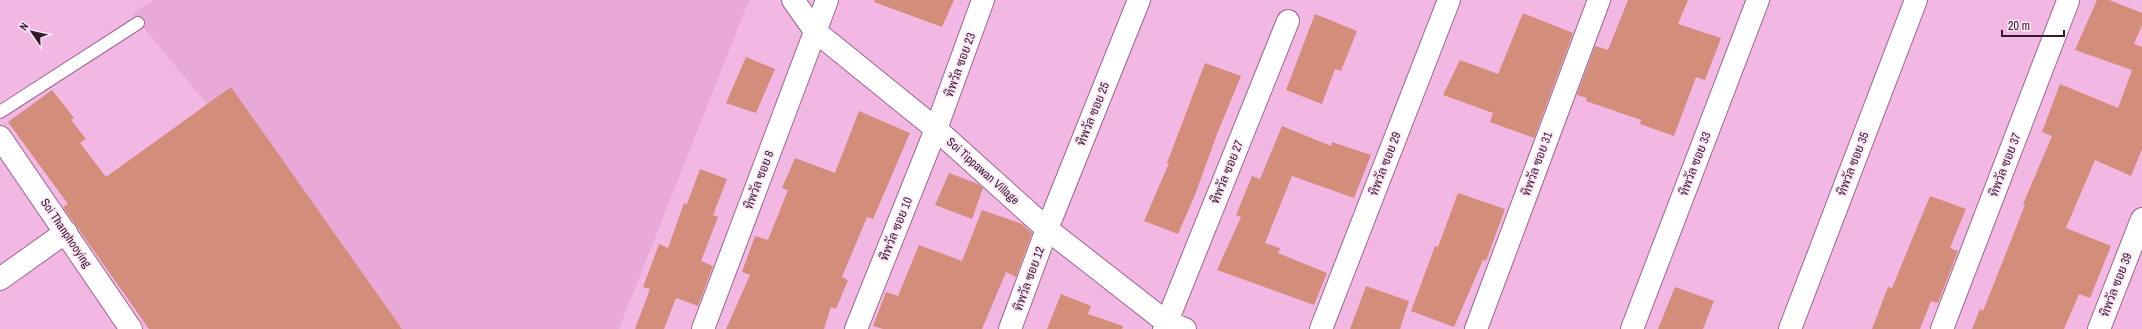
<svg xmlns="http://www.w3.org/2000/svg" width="2142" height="329" viewBox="0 0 2142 329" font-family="'Archivo Narrow',Sarabun,sans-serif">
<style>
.built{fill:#e9a9d8}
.building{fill:#d38e7b}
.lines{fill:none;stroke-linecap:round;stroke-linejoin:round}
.service-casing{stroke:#9c668f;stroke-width:14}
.minor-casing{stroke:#9c668f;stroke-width:24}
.service{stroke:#fff;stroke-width:12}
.minor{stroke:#fff;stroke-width:22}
.labels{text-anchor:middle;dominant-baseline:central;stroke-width:3.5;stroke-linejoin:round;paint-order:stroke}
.street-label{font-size:12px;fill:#311b2c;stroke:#fee5f7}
</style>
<rect width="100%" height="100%" fill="#f3b7e3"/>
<!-- built -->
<path class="built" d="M 154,0 L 749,0 L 619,329 L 394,329 L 132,14 Z"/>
<!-- building -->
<path class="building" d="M 875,0 L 954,0 L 942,27 L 874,2 Z
M 1628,0 L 1688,0 L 1678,24 L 1721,38 L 1705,80 L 1696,77 L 1674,136 L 1640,124 L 1641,120 L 1586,101 L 1587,98 L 1577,95 L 1595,46 L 1608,50 Z
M 2097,0 L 2109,0 L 2142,13 L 2142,25 L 2134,44 L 2142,47 L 2142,149 L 2131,176 L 2095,160 L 2066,228 L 2111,246 L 2090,298 L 2079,294 L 2064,329 L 1972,329 L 1980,309 L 1983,311 L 2025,205 L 2023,204 L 2052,136 L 2042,132 L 2060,84 L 2118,108 L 2132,70 L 2075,50 Z
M 1523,13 L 1573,33 L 1534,138 L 1490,122 L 1493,113 L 1443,95 L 1460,60 L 1498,74 Z
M 1315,14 L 1357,31 L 1341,71 L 1335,69 L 1322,104 L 1286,90 Z
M 746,57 L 775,69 L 756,113 L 726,103 Z
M 1205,63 L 1241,76 L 1217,134 L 1195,195 L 1178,234 L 1144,221 L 1169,163 L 1167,163 Z
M 231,87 L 402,329 L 149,329 L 63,207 L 68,204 L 8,122 L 52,90 L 74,118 L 71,120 L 86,139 L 80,143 L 106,177 Z
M 859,111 L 910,133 L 873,219 L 867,217 L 842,277 L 848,280 L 836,309 L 831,307 L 824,329 L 726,329 L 750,275 L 742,272 L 755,236 L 768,240 L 788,190 L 782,188 L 795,158 L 835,173 Z
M 1282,126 L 1331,146 L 1332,142 L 1371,155 L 1354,198 L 1292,176 L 1265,243 L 1280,248 L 1278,253 L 1327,273 L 1314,305 L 1217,270 L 1241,217 L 1236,215 L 1252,176 L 1260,179 Z
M 700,169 L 727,179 L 713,215 L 718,217 L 701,261 L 713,266 L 698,306 L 676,298 L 664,329 L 635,329 L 650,289 L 643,287 L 659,244 L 668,248 L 684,203 L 687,204 Z
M 949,173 L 978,184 L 983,188 L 972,219 L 935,205 Z
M 1458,193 L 1505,209 L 1486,261 L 1483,260 L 1454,327 L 1411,311 L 1435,246 L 1438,247 Z
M 1930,196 L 1966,209 L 1950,248 L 1958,251 L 1938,303 L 1931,301 L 1920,329 L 1872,329 L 1888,287 L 1892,288 Z
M 982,210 L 1022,224 L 1032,233 L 1016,277 L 1006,272 L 982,329 L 883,329 L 873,326 L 886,292 L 898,296 L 919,245 L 962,261 Z
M 1366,286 L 1409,301 L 1400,329 L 1350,329 Z
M 1675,287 L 1714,301 L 1703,329 L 1658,329 Z
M 1061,294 L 1091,306 L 1088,314 L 1123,326 L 1122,329 L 1047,329 Z"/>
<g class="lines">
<defs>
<path id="service" d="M 0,112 L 138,23"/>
<path id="minor" d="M 793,0 L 815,31 L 936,129 L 1047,229 L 1166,322 L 1185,329
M 0,137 L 131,329
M 0,279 L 66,232
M 703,329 L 827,0
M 856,329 L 936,129 L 983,0
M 1010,329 L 1047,229 L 1139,0
M 1164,329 L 1288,21
M 1321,329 L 1449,0
M 1476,329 L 1599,0
M 1632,329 L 1758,0
M 1790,329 L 1916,0
M 1942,329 L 2068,1
M 2099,329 L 2142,219"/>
</defs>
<!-- service casing -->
<use href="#service" class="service-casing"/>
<!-- minor casing -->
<use href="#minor" class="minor-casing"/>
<!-- service -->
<use href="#service" class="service"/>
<!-- minor -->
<use href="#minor" class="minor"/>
</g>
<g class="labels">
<!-- street labels -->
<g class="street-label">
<text transform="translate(960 65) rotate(-70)">ทิพวัล ซอย 23</text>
<text transform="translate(1093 114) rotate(-68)">ทิพวัล ซอย 25</text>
<text transform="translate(1385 164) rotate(-69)">ทิพวัล ซอย 29</text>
<text transform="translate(1537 164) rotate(-70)">ทิพวัล ซอย 31</text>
<text transform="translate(1695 164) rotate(-69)">ทิพวัล ซอย 33</text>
<text transform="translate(1853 164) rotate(-69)">ทิพวัล ซอย 35</text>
<text transform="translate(2005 165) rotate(-69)">ทิพวัล ซอย 37</text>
<text transform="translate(983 171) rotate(42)">Soi Tippawan Village</text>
<text transform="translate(1227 172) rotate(-68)">ทิพวัล ซอย 27</text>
<text transform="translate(759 180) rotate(-69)">ทิพวัล ซอย 8</text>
<text transform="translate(896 229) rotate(-68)">ทิพวัล ซอย 10</text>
<text transform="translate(66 233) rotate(56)">Soi Thanphooying</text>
<text transform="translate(1029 279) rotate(-70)">ทิพวัล ซอย 12</text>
<text transform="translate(2116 285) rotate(-69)">ทิพวัล ซอย 39</text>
</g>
</g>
<!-- north arrow -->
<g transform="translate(32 32) rotate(304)" stroke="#fee5f7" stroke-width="3" paint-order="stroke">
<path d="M0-3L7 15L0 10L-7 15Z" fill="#311b2c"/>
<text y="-6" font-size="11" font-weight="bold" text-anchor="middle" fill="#311b2c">N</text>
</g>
<!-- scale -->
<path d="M2002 30v6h62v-6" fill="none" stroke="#311b2c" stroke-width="2"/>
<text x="2008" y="30" font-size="12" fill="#311b2c" stroke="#fee5f7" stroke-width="3" paint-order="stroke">20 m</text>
</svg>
